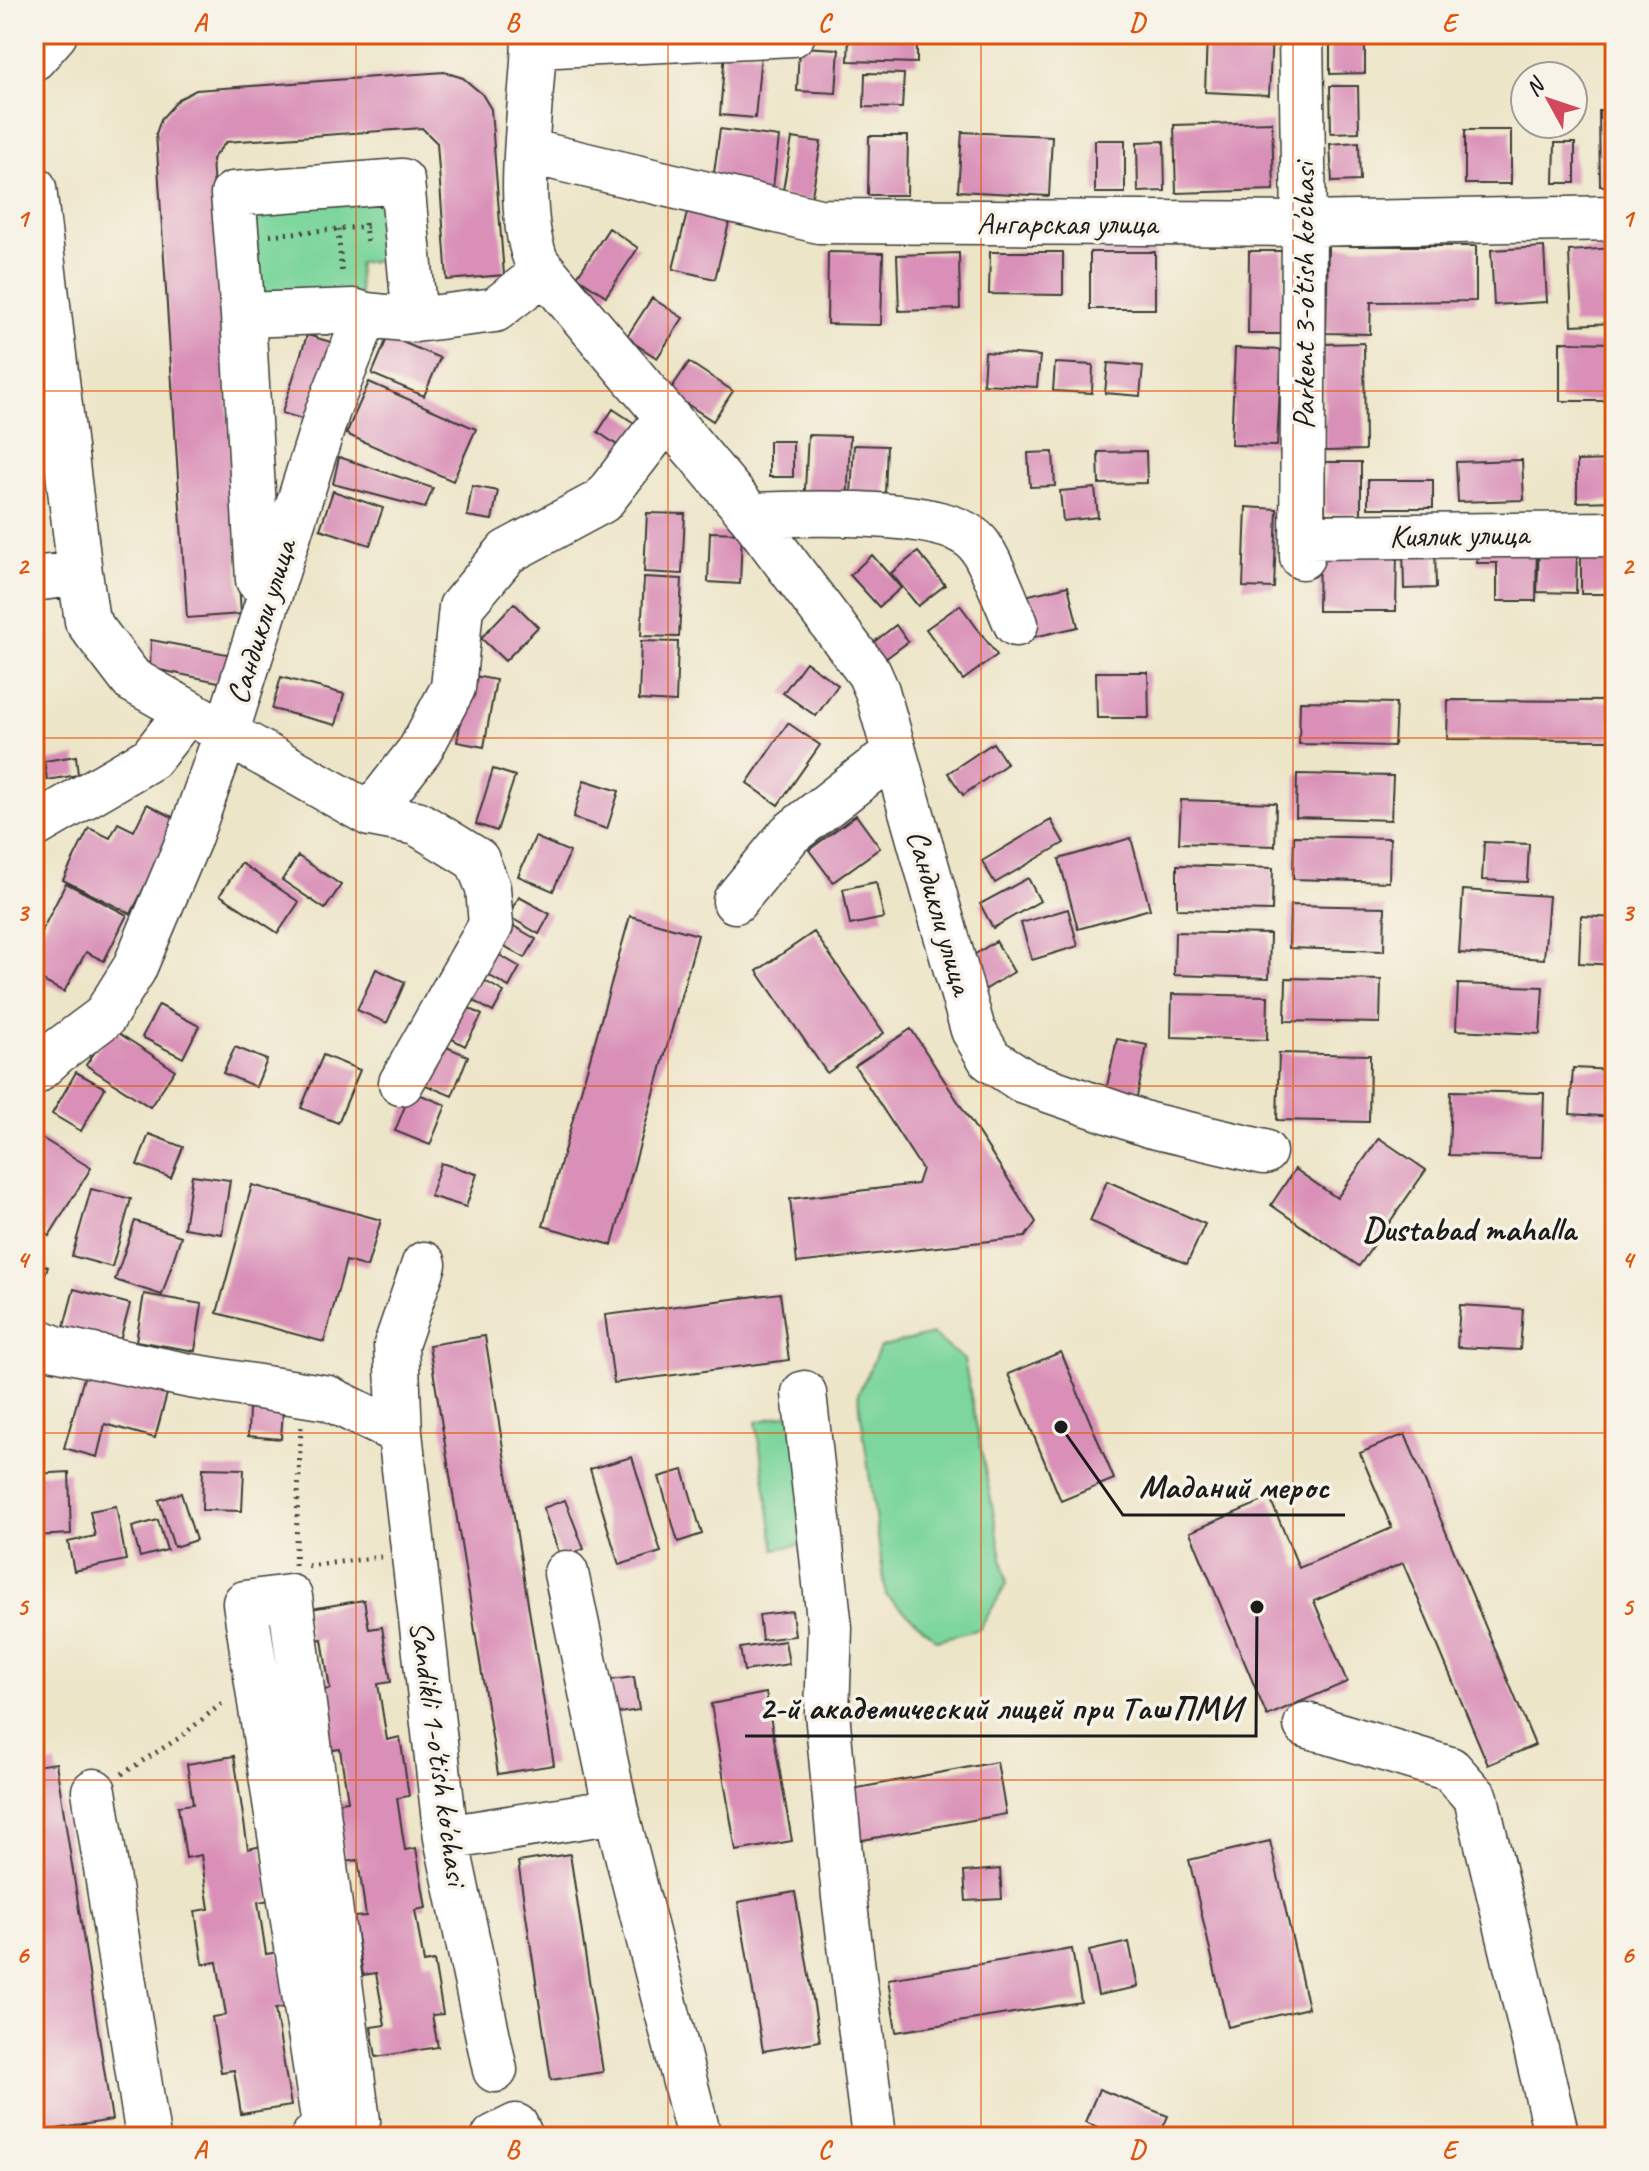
<svg xmlns="http://www.w3.org/2000/svg" width="1649" height="2171" viewBox="0 0 1649 2171" font-family="Caveat,sans-serif">
<style>
.green{fill:#7dd69c;stroke:#4c795c;stroke-width:2}
.building{fill:#d98fb7}
.lines{fill:none;stroke-linecap:round;stroke-linejoin:round}
.minor-casing{stroke:#3b3a36;stroke-width:47}
.path{stroke:#3b3a36;stroke-width:5;stroke-dasharray:2 6;stroke-linecap:butt}
.minor{stroke:#fff;stroke-width:44}
.grid{fill:none;stroke:#de560d;stroke-width:2;stroke-opacity:0.55}
.labels{text-anchor:middle;dominant-baseline:central;stroke-width:7;stroke-linejoin:round;paint-order:stroke}
.street-label{font-size:32px;fill:#1c1c1c;stroke:#f7f3e8}
.neighbourhood-label{font-size:34px;font-weight:bold;fill:#1c1c1c;stroke:#f7f3e8}
.leader{fill:none;stroke:#1c1c1c;stroke-width:3}
.callout-dot{fill:#1c1c1c;stroke:#f7f3e8;stroke-width:3}
.callout-label{font-size:34px;text-anchor:middle;font-weight:bold;fill:#1c1c1c;stroke:#f7f3e8;stroke-width:7;stroke-linejoin:round;paint-order:stroke}
.neatline{fill:none;stroke:#de560d;stroke-width:3}
.grid-label{font-size:26px;text-anchor:middle;font-weight:bold;fill:#de560d}
</style>
<rect width="100%" height="100%" fill="#f7f3e8"/>
<filter id="ink" filterUnits="userSpaceOnUse"><feTurbulence type="fractalNoise" baseFrequency=".0125" numOctaves="2"/><feDisplacementMap in="SourceGraphic" scale="16" xChannelSelector="R" yChannelSelector="G"/><feConvolveMatrix kernelMatrix="1 2 1 2 8 2 1 2 1" color-interpolation-filters="sRGB"/></filter>
<filter id="wash" filterUnits="userSpaceOnUse"><feTurbulence type="fractalNoise" baseFrequency=".006" numOctaves="4" result="noise"/><feDisplacementMap in="SourceGraphic" scale="32" xChannelSelector="R" yChannelSelector="G"/><feGaussianBlur stdDeviation="1.8" result="paint"/><feColorMatrix in="noise" values="0 0 0 0 0 0 0 0 0 0 0 0 0 0 0 0 0 1.4 0 .05"/><feComposite in="paint" operator="in"/></filter>
<g filter="url(#wash)">
<rect width="100%" height="100%" fill="#ede5c8"/>
<!-- green -->
<path class="green" d="M 396,187 L 403,259 L 358,263 L 360,299 L 261,306 L 253,199 Z
M 932,1334 L 964,1360 L 1007,1583 L 980,1629 L 937,1640 L 886,1595 L 858,1394 L 880,1347 Z
M 798,1412 L 821,1541 L 775,1549 L 756,1422 Z"/>
<g id="blocks">
<!-- building -->
<path class="building" d="M 849,34 L 917,34 L 917,63 L 848,61 Z
M 1207,34 L 1272,34 L 1269,95 L 1205,92 Z
M 1330,34 L 1365,34 L 1365,73 L 1330,74 Z
M 799,47 L 839,49 L 836,93 L 797,91 Z
M 725,51 L 761,54 L 755,118 L 720,115 Z
M 444,72 L 463,78 L 482,94 L 491,109 L 504,275 L 447,280 L 437,143 L 422,128 L 226,142 L 212,159 L 241,614 L 187,618 L 156,134 L 161,119 L 179,99 L 196,90 Z
M 865,73 L 904,74 L 902,108 L 864,107 Z
M 1330,86 L 1358,86 L 1359,132 L 1331,133 Z
M 1599,111 L 1615,111 L 1615,186 L 1600,186 Z
M 1272,122 L 1274,190 L 1176,193 L 1174,125 Z
M 720,129 L 779,137 L 772,196 L 712,188 Z
M 1465,130 L 1511,130 L 1511,184 L 1465,184 Z
M 962,132 L 1052,136 L 1049,196 L 958,191 Z
M 869,136 L 908,136 L 907,195 L 868,195 Z
M 792,138 L 821,142 L 811,201 L 782,196 Z
M 1095,140 L 1125,140 L 1125,193 L 1095,193 Z
M 1164,141 L 1165,191 L 1138,192 L 1137,142 Z
M 1359,142 L 1360,181 L 1332,182 L 1330,144 Z
M 1555,143 L 1575,143 L 1575,183 L 1554,183 Z
M 689,205 L 731,215 L 715,279 L 673,269 Z
M 609,228 L 638,248 L 606,296 L 577,277 Z
M 1328,246 L 1476,246 L 1476,301 L 1371,302 L 1370,334 L 1326,333 Z
M 1544,247 L 1547,302 L 1494,305 L 1491,250 Z
M 1615,248 L 1615,323 L 1572,325 L 1569,251 Z
M 1249,251 L 1283,251 L 1282,334 L 1248,334 Z
M 828,252 L 883,253 L 881,325 L 827,324 Z
M 990,252 L 1063,252 L 1063,295 L 989,294 Z
M 1090,252 L 1155,252 L 1155,309 L 1090,309 Z
M 959,253 L 960,309 L 899,311 L 897,255 Z
M 652,298 L 683,318 L 657,358 L 626,338 Z
M 307,335 L 341,345 L 316,423 L 282,413 Z
M 388,336 L 440,358 L 424,396 L 372,374 Z
M 1560,342 L 1615,343 L 1615,401 L 1560,401 Z
M 1364,343 L 1365,450 L 1325,451 L 1324,344 Z
M 1235,348 L 1282,350 L 1277,446 L 1231,445 Z
M 985,352 L 1040,356 L 1037,387 L 983,384 Z
M 689,362 L 733,391 L 713,421 L 669,392 Z
M 1055,363 L 1093,365 L 1092,393 L 1053,391 Z
M 1108,363 L 1143,366 L 1140,396 L 1105,393 Z
M 369,382 L 476,429 L 453,481 L 346,434 Z
M 613,409 L 646,431 L 630,454 L 598,432 Z
M 808,435 L 850,436 L 847,509 L 804,507 Z
M 769,441 L 793,441 L 793,477 L 769,477 Z
M 854,445 L 887,446 L 885,495 L 851,494 Z
M 1146,451 L 1147,483 L 1099,484 L 1098,452 Z
M 1053,452 L 1055,486 L 1030,487 L 1028,453 Z
M 339,457 L 433,488 L 425,508 L 333,484 Z
M 1522,460 L 1524,500 L 1458,502 L 1456,462 Z
M 1615,460 L 1615,501 L 1577,502 L 1577,461 Z
M 1325,462 L 1361,462 L 1361,514 L 1325,514 Z
M 1368,480 L 1433,480 L 1433,508 L 1368,508 Z
M 472,486 L 498,491 L 492,520 L 467,516 Z
M 1095,488 L 1098,517 L 1063,521 L 1060,491 Z
M 333,491 L 383,508 L 370,545 L 320,529 Z
M 1246,507 L 1277,509 L 1274,588 L 1243,587 Z
M 647,513 L 685,514 L 682,574 L 644,572 Z
M 710,532 L 742,533 L 740,584 L 708,582 Z
M 1477,540 L 1537,540 L 1536,601 L 1497,601 L 1497,563 L 1477,563 Z
M 1435,547 L 1436,588 L 1404,589 L 1403,548 Z
M 1581,548 L 1609,549 L 1608,594 L 1581,594 Z
M 1539,549 L 1577,550 L 1576,593 L 1537,592 Z
M 1319,550 L 1397,550 L 1396,611 L 1318,611 Z
M 918,552 L 945,585 L 918,606 L 891,573 Z
M 872,555 L 901,588 L 879,607 L 850,575 Z
M 644,577 L 682,579 L 679,637 L 641,636 Z
M 1068,586 L 1078,627 L 1025,639 L 1016,598 Z
M 514,603 L 538,627 L 505,661 L 481,638 Z
M 960,605 L 997,655 L 963,680 L 926,629 Z
M 896,625 L 908,642 L 877,665 L 865,649 Z
M 151,640 L 238,656 L 233,685 L 150,668 Z
M 641,641 L 678,642 L 676,702 L 639,700 Z
M 806,662 L 838,685 L 816,716 L 783,693 Z
M 1096,672 L 1148,672 L 1149,718 L 1097,718 Z
M 469,675 L 496,680 L 484,747 L 457,742 Z
M 281,677 L 344,694 L 336,725 L 272,709 Z
M 1448,700 L 1610,701 L 1610,740 L 1447,739 Z
M 1300,701 L 1396,703 L 1394,746 L 1299,744 Z
M 788,723 L 820,745 L 778,805 L 747,783 Z
M 993,743 L 1007,764 L 963,795 L 948,773 Z
M 76,756 L 78,775 L 47,780 L 44,761 Z
M 493,769 L 515,776 L 497,831 L 476,824 Z
M 1297,774 L 1393,776 L 1391,820 L 1296,817 Z
M 584,780 L 619,791 L 607,829 L 573,818 Z
M 1181,800 L 1276,803 L 1275,846 L 1179,843 Z
M 147,804 L 178,820 L 131,914 L 63,880 L 89,828 L 110,838 L 118,823 L 134,831 Z
M 856,815 L 880,848 L 833,882 L 809,850 Z
M 1051,820 L 1064,843 L 995,883 L 982,861 Z
M 1294,836 L 1390,838 L 1389,882 L 1293,879 Z
M 535,837 L 570,852 L 553,891 L 518,876 Z
M 1131,838 L 1150,909 L 1078,929 L 1059,859 Z
M 1484,842 L 1529,844 L 1527,882 L 1482,880 Z
M 298,856 L 341,885 L 325,909 L 282,880 Z
M 241,863 L 299,902 L 278,933 L 220,895 Z
M 1177,865 L 1273,868 L 1272,911 L 1177,909 Z
M 1028,878 L 1040,901 L 993,928 L 980,904 Z
M 876,882 L 884,918 L 850,925 L 843,889 Z
M 66,883 L 127,915 L 104,961 L 86,952 L 64,992 L 37,978 L 43,967 L 34,962 L 34,946 Z
M 1463,890 L 1549,896 L 1544,959 L 1459,953 Z
M 519,897 L 550,914 L 539,934 L 508,916 Z
M 1290,905 L 1385,907 L 1384,951 L 1289,948 Z
M 1068,909 L 1078,946 L 1032,960 L 1021,923 Z
M 630,916 L 698,935 L 612,1245 L 543,1226 Z
M 1581,916 L 1615,918 L 1615,965 L 1579,963 Z
M 505,921 L 536,939 L 525,958 L 494,940 Z
M 814,932 L 884,1033 L 827,1073 L 757,971 Z
M 1175,932 L 1270,934 L 1269,978 L 1174,975 Z
M 996,941 L 1014,972 L 981,992 L 963,962 Z
M 489,949 L 520,967 L 509,987 L 478,969 Z
M 376,969 L 405,982 L 387,1023 L 357,1010 Z
M 473,974 L 504,992 L 493,1012 L 462,994 Z
M 1286,978 L 1381,980 L 1380,1023 L 1285,1021 Z
M 1458,984 L 1543,987 L 1540,1034 L 1456,1030 Z
M 1172,994 L 1268,996 L 1267,1040 L 1171,1037 Z
M 456,1001 L 482,1015 L 465,1046 L 439,1032 Z
M 159,1005 L 199,1026 L 183,1058 L 142,1037 Z
M 111,1028 L 175,1070 L 150,1107 L 86,1065 Z
M 911,1029 L 1036,1222 L 1025,1237 L 797,1263 L 790,1199 L 917,1184 L 922,1169 L 855,1066 Z
M 1117,1039 L 1147,1045 L 1137,1097 L 1106,1091 Z
M 432,1041 L 468,1056 L 452,1096 L 416,1081 Z
M 235,1047 L 267,1060 L 256,1087 L 223,1073 Z
M 1279,1053 L 1370,1055 L 1369,1122 L 1277,1120 Z
M 323,1055 L 360,1070 L 338,1123 L 301,1108 Z
M 1573,1068 L 1615,1070 L 1615,1117 L 1570,1114 Z
M 76,1072 L 105,1088 L 81,1131 L 52,1114 Z
M 411,1091 L 446,1105 L 430,1145 L 395,1131 Z
M 1451,1091 L 1544,1093 L 1542,1157 L 1449,1155 Z
M 149,1134 L 183,1147 L 171,1178 L 137,1165 Z
M 40,1137 L 91,1168 L 49,1236 L 34,1226 L 34,1146 Z
M 1379,1138 L 1426,1170 L 1359,1266 L 1271,1205 L 1295,1169 L 1337,1198 Z
M 441,1163 L 477,1174 L 466,1207 L 430,1196 Z
M 192,1175 L 230,1180 L 222,1234 L 184,1228 Z
M 1107,1181 L 1205,1224 L 1187,1264 L 1090,1221 Z
M 252,1185 L 381,1220 L 367,1267 L 346,1261 L 324,1342 L 217,1313 Z
M 91,1189 L 131,1199 L 112,1267 L 72,1256 Z
M 135,1221 L 181,1236 L 162,1295 L 115,1280 Z
M 34,1260 L 48,1267 L 34,1298 Z
M 74,1289 L 130,1304 L 118,1348 L 62,1334 Z
M 780,1293 L 789,1360 L 614,1383 L 605,1315 Z
M 144,1294 L 202,1304 L 195,1351 L 136,1341 Z
M 1460,1305 L 1523,1309 L 1520,1350 L 1457,1347 Z
M 485,1336 L 554,1765 L 498,1774 L 429,1345 Z
M 1061,1352 L 1114,1479 L 1061,1501 L 1008,1374 Z
M 87,1367 L 168,1390 L 155,1438 L 105,1424 L 97,1457 L 64,1448 Z
M 249,1408 L 283,1410 L 281,1439 L 248,1436 Z
M 1405,1434 L 1535,1745 L 1488,1765 L 1403,1563 L 1314,1601 L 1347,1682 L 1267,1716 L 1190,1532 L 1270,1498 L 1299,1568 L 1392,1528 L 1360,1453 Z
M 632,1457 L 661,1552 L 619,1565 L 590,1469 Z
M 203,1468 L 244,1469 L 242,1511 L 202,1510 Z
M 683,1470 L 702,1534 L 678,1542 L 659,1477 Z
M 69,1472 L 71,1534 L 34,1536 L 34,1474 Z
M 181,1493 L 196,1540 L 174,1547 L 159,1500 Z
M 565,1500 L 584,1549 L 561,1558 L 543,1508 Z
M 116,1506 L 126,1560 L 74,1571 L 68,1542 L 95,1536 L 90,1511 Z
M 158,1520 L 167,1550 L 140,1557 L 132,1527 Z
M 364,1600 L 369,1629 L 382,1627 L 391,1682 L 378,1684 L 387,1740 L 400,1737 L 409,1796 L 397,1798 L 405,1850 L 416,1848 L 426,1908 L 415,1910 L 424,1963 L 434,1961 L 443,2014 L 432,2015 L 438,2047 L 376,2057 L 371,2027 L 385,2025 L 376,1973 L 363,1975 L 354,1917 L 366,1916 L 358,1860 L 345,1862 L 335,1803 L 348,1801 L 340,1749 L 327,1751 L 317,1691 L 330,1689 L 322,1639 L 310,1641 L 305,1610 Z
M 792,1611 L 795,1636 L 762,1640 L 759,1615 Z
M 785,1641 L 789,1664 L 744,1671 L 740,1648 Z
M 634,1677 L 639,1710 L 606,1715 L 602,1681 Z
M 766,1693 L 792,1841 L 736,1851 L 711,1704 Z
M 234,1756 L 248,1849 L 262,1846 L 270,1900 L 258,1902 L 266,1954 L 279,1952 L 288,2007 L 275,2009 L 291,2106 L 241,2114 L 234,2070 L 221,2072 L 212,2017 L 226,2015 L 217,1962 L 203,1964 L 195,1911 L 209,1909 L 201,1855 L 186,1858 L 178,1806 L 193,1804 L 187,1764 Z
M 997,1762 L 1006,1814 L 857,1841 L 847,1790 Z
M 56,1763 L 112,2120 L 38,2132 L 34,2105 L 34,1766 Z
M 1270,1841 L 1308,2008 L 1228,2027 L 1189,1860 Z
M 570,1854 L 603,2072 L 551,2080 L 518,1862 Z
M 1000,1869 L 1002,1899 L 966,1901 L 964,1872 Z
M 795,1892 L 820,2041 L 763,2051 L 738,1902 Z
M 1129,1942 L 1138,1987 L 1098,1995 L 1089,1951 Z
M 1072,1949 L 1081,2002 L 896,2032 L 888,1979 Z
M 1099,2089 L 1168,2116 L 1159,2137 L 1123,2137 L 1085,2122 Z"/>
</g>
</g>
<g filter="url(#ink)">
<use href="#blocks" fill-opacity="0" stroke="#3b3a36" stroke-width="2"/>
<g class="lines">
<defs>
<path id="minor" d="M 534,34 C 534,101 512,202 537,263 L 750,515 L 869,673 L 877,691 L 973,1030 L 990,1059 L 1025,1082 L 1149,1125 L 1264,1152
M 1301,34 L 1304,224 L 1302,557
M 534,46 L 793,34
M 34,58 L 55,34
M 527,151 L 819,221 L 1304,224 L 1615,218
M 34,188 L 80,573
M 243,315 L 258,580
M 366,315 L 353,311 L 243,315 L 233,194 L 402,181 L 415,320
M 750,515 C 799,514 948,505 979,545 C 991,561 1007,604 1016,624
M 1303,537 L 1615,534
M 34,579 L 80,573 L 87,621 L 132,680 L 370,814 L 417,823 L 477,860 L 488,888 L 491,925 L 401,1083
M 370,814 L 420,750 L 453,688 L 461,607 L 507,552 L 602,501 L 667,417
M 34,826 L 151,758 L 187,712
M 735,901 L 790,834 L 894,753
M 34,1073 L 57,1052 L 104,1017 L 134,969 L 189,839 L 226,734 L 328,410 L 366,315 L 415,320 L 495,310 L 544,272
M 424,1264 L 396,1345 L 400,1433 L 446,1838 L 495,2070
M 34,1339 L 55,1348 L 190,1376 L 328,1398 L 400,1433
M 804,1393 L 830,1628 L 827,1712 L 844,1897 L 874,2137
M 566,1573 L 616,1811 L 699,2137
M 1306,1725 L 1450,1769 L 1476,1798 L 1557,2137
M 94,1791 L 148,2137
M 446,1838 L 616,1811
M 313,2137 L 325,2132 L 245,1603 L 290,1597 L 358,2121 L 325,2132
M 494,2137 L 516,2126 L 521,2137"/>
</defs>
<!-- minor casing -->
<use href="#minor" class="minor-casing"/>
<!-- path -->
<path class="path" d="M 365,223 L 367,244
M 338,229 L 342,275
M 270,235 L 371,226
M 295,1565 L 301,1427
M 308,1566 L 381,1557
M 122,1774 L 179,1738 L 225,1701"/>
<!-- minor -->
<use href="#minor" class="minor"/>
</g>
</g>
<!-- grid -->
<path class="grid" d="M 356,34 L 356,2137M 668,34 L 668,2137M 981,34 L 981,2137M 1293,34 L 1293,2137M 34,391 L 1615,391M 34,738 L 1615,738M 34,1086 L 1615,1086M 34,1433 L 1615,1433M 34,1780 L 1615,1780"/>
<g class="labels">
<!-- street labels -->
<g class="street-label">
<text x="1067" y="223">Ангарская улица</text>
<text transform="translate(1303 296) rotate(-90)">Parkent 3-o'tish ko'chasi</text>
<text transform="translate(1459 535) rotate(-1)">Киялик улица</text>
<text transform="translate(261 622) rotate(-73)">Сандикли улица</text>
<text transform="translate(940 912) rotate(74)">Сандикли улица</text>
<text transform="translate(439 1753) rotate(82)">Sandikli 1-o'tish ko'chasi</text>
</g>
<!-- neighbourhood labels -->
<g class="neighbourhood-label">
<text x="1469" y="1228">Dustabad mahalla</text>
</g>
</g>
<!-- callouts -->
<path class="leader" d="M1061 1427L1123 1515H1345M1257 1607L1256 1736H745"/>
<g class="callout-dot">
<circle cx="1061" cy="1427" r="8"/>
<circle cx="1257" cy="1607" r="8"/>
</g>
<g class="callout-label">
<text x="1234" y="1498">Маданий мерос</text>
<text x="1000" y="1719">2-й академический лицей при ТашПМИ</text>
</g>
<!-- margin -->
<rect width="1649" height="2171" fill="none" stroke="#f7f3e8" stroke-width="88"/>
<!-- north arrow -->
<g transform="translate(1549 100) rotate(310)"><circle r="38" fill="#f7f3e8" stroke="#9f9d96" stroke-width="2"/>
<path d="M0-6L14 30L0 20L-14 30Z" fill="#d1495b"/>
<text y="-12" font-size="22" font-weight="bold" text-anchor="middle" fill="#1c1c1c">N</text>
</g>
<rect x="44" y="44" width="1561" height="2083" class="neatline"/>
<g class="grid-label">
<text x="200" y="31">A</text>
<text x="512" y="31">B</text>
<text x="824" y="31">C</text>
<text x="1137" y="31">D</text>
<text x="1449" y="31">E</text>
<text x="22" y="227">1</text>
<text x="1627" y="227">1</text>
<text x="22" y="574">2</text>
<text x="1627" y="574">2</text>
<text x="22" y="921">3</text>
<text x="1627" y="921">3</text>
<text x="22" y="1268">4</text>
<text x="1627" y="1268">4</text>
<text x="22" y="1615">5</text>
<text x="1627" y="1615">5</text>
<text x="22" y="1963">6</text>
<text x="1627" y="1963">6</text>
<text x="200" y="2158">A</text>
<text x="512" y="2158">B</text>
<text x="824" y="2158">C</text>
<text x="1137" y="2158">D</text>
<text x="1449" y="2158">E</text>
</g>
</svg>
